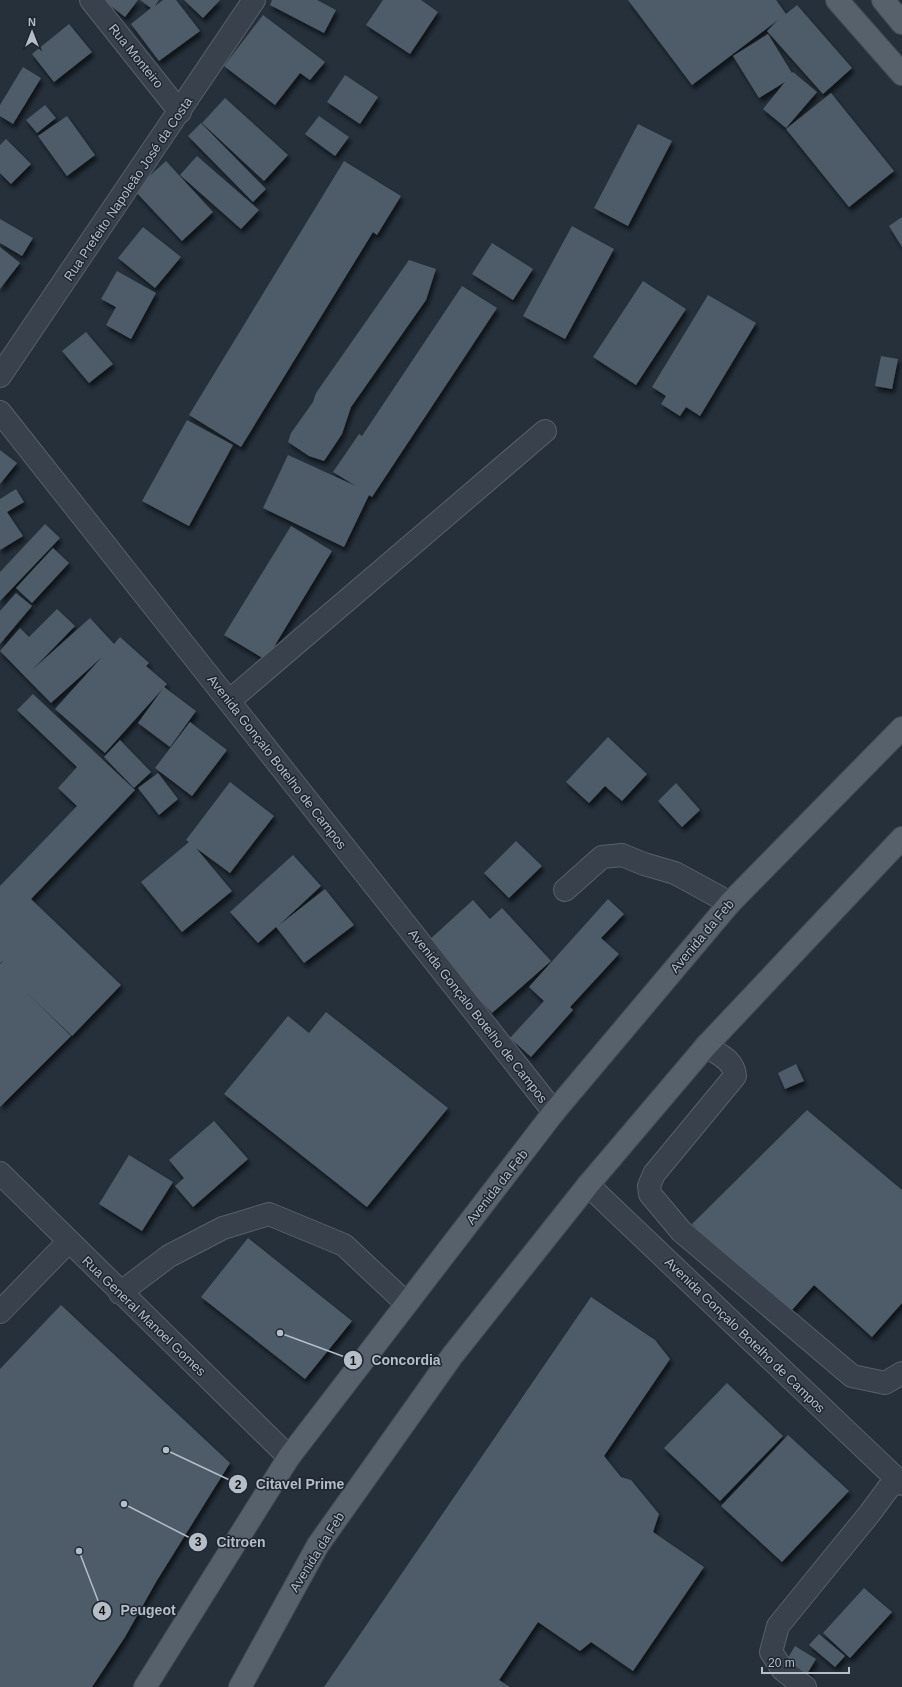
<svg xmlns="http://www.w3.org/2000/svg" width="902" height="1687" viewBox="0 0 902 1687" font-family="Arial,sans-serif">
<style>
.building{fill:#4e5b67;filter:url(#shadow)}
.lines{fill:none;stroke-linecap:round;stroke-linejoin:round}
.minor-casing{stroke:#57606a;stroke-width:24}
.major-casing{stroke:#424b55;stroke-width:24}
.minor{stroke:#39424c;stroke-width:22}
.major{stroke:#57616c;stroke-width:22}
.labels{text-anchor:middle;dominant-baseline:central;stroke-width:3;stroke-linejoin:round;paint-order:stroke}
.street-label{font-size:13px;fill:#b5bdc7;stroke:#1e2731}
.leader{fill:none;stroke:#b5bdc7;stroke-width:1.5}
.callout-dot{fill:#b5bdc7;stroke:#1e2731;stroke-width:1.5}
.mark-label{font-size:12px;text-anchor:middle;font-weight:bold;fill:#111}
.callout-label{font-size:14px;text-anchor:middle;font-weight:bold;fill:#b5bdc7;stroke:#1e2731;stroke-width:3;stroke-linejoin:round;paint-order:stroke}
</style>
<defs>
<filter id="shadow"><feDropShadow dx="2.5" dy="4.5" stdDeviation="2" flood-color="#0009"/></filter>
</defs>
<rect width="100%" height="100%" fill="#25303b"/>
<!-- building -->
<path class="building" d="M 103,0 L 138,0 L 125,17 Z
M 140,0 L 159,0 L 155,6 L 163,0 L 176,0 L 200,31 L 159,61 L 131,24 L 151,8 Z
M 184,0 L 220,0 L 203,18 Z
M 272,0 L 317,0 L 336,10 L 324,33 L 270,5 Z
M 383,0 L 421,0 L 438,12 L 410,54 L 366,25 Z
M 628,0 L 776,0 L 786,14 L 797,5 L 852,68 L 823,94 L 767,31 L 778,20 L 692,85 Z
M 263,15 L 325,62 L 310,80 L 300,73 L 275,105 L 224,66 Z
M 69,24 L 92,52 L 54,82 L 32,54 Z
M 768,34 L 792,73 L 793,72 L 817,92 L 786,128 L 763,109 L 785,82 L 759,98 L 733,56 Z
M 23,67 L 41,78 L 13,124 L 0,116 L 0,105 Z
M 345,75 L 378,97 L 360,124 L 327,102 Z
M 831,93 L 894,171 L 849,207 L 786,129 Z
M 225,98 L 288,155 L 264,181 L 202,123 Z
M 45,105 L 56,118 L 37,133 L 26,120 Z
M 67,116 L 95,155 L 67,176 L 38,136 Z
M 319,116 L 349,137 L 335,156 L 305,134 Z
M 201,123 L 266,189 L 253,202 L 188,136 Z
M 638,124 L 672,141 L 628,226 L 594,208 Z
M 6,139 L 31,164 L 11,184 L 0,173 L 0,145 Z
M 197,156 L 259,210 L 241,229 L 180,175 Z
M 166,161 L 213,212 L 182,241 L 134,190 Z
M 344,161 L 401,196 L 377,235 L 373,232 L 241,447 L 189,415 Z
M 902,217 L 902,247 L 889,226 Z
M 0,219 L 33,238 L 22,256 L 0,243 Z
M 572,226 L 614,249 L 565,339 L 523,316 Z
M 143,227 L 181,257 L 155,288 L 118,258 Z
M 492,243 L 533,269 L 513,300 L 472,274 Z
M 0,247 L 20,263 L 0,289 Z
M 409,260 L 436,269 L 426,300 L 351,407 L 342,434 L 324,461 L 309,456 L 288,442 L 291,433 L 313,402 L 316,393 Z
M 117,271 L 156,293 L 131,339 L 106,325 L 116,307 L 101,299 Z
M 643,281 L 686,309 L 636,385 L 593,357 Z
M 462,286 L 497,308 L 372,497 L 369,495 L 344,547 L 263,508 L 288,455 L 356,486 L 333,472 L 359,434 L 362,436 Z
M 708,295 L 756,323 L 700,416 L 686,407 L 680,416 L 661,404 L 666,396 L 652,387 Z
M 86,332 L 113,364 L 89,383 L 62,351 Z
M 881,356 L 898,359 L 892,389 L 875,386 Z
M 187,420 L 233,445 L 189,526 L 142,501 Z
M 0,450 L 17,463 L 0,484 Z
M 16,489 L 24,502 L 7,512 L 23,536 L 0,550 L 0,499 Z
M 45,524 L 60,538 L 0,601 L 0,572 Z
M 291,526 L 332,551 L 266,660 L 224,635 Z
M 53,548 L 69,563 L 32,603 L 16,588 Z
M 16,593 L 32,606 L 0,644 L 0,611 Z
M 57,609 L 75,626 L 32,670 L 90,618 L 114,644 L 120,637 L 149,663 L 146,666 L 167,684 L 105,753 L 55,709 L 102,657 L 51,703 L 0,651 L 20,628 L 29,637 Z
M 164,687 L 196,711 L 170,747 L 138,723 Z
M 33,694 L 135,790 L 31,899 L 121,985 L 72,1036 L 26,992 L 71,1036 L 0,1107 L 0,964 L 4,960 L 0,963 L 0,886 L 77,806 L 58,788 L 77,767 L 17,710 Z
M 190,722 L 227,750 L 192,796 L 155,768 Z
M 608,737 L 647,774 L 622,801 L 605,786 L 589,803 L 566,782 Z
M 120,740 L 151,772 L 134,788 L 104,757 Z
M 158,773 L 178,799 L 159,815 L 138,788 Z
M 230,782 L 274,816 L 230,873 L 196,848 L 232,891 L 182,932 L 141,882 L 189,842 L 186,840 Z
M 676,783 L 700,810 L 682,827 L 658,801 Z
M 516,841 L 542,866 L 509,898 L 484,873 Z
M 293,855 L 321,886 L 278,926 L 325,889 L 354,925 L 304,963 L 276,927 L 258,943 L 230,912 Z
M 608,899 L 624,914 L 601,938 L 619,954 L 570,1007 L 573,1010 L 531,1057 L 510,1038 L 544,1001 L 529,987 Z
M 473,900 L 490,919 L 502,908 L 551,961 L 492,1013 L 427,942 Z
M 326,1012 L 448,1108 L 367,1207 L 224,1094 L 288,1016 L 309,1033 Z
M 796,1064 L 804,1081 L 785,1089 L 778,1073 Z
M 807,1110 L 902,1190 L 902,1303 L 872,1337 L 814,1285 L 784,1319 L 692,1224 Z
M 214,1121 L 248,1159 L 193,1207 L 175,1186 L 184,1178 L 169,1160 Z
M 129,1155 L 173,1182 L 142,1231 L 99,1204 Z
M 248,1238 L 352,1321 L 305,1379 L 201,1297 Z
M 591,1297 L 655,1340 L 670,1359 L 604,1456 L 621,1477 L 631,1480 L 659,1514 L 653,1532 L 704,1567 L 633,1671 L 591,1642 L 580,1651 L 538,1622 L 499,1680 L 510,1687 L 324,1687 Z
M 61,1305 L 230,1463 L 156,1582 L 125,1637 L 92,1687 L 0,1687 L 0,1369 Z
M 727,1383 L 783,1436 L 720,1501 L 664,1448 Z
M 788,1435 L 849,1491 L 782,1562 L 721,1506 Z
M 864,1588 L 892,1612 L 850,1658 L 823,1633 Z
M 819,1634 L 845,1656 L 835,1667 L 809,1645 Z
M 795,1646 L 816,1659 L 807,1674 L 786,1661 Z"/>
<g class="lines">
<defs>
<path id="minor" d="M 91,0 L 180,112
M 0,376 L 254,0
M 0,412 L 554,1112
M 229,701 L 545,431
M 565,890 L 602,857 L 622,855 L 644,864 L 675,873 L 730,903
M 706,1046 C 718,1054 734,1060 735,1076 L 654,1174 L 649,1186 L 650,1194 L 681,1231 L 852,1376 L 885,1383 L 902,1373
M 0,1173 L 289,1457
M 588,1185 L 902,1484
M 120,1293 L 169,1256 L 223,1228 L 269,1214 L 344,1245 L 406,1303
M 0,1312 L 68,1242
M 805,1687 L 783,1670 L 771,1652 L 778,1626 L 870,1513 L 896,1478"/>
<path id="major" d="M 837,0 L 902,74
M 883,0 L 902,23
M 145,1687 L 289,1457 L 554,1112 L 730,903 L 902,728
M 240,1687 L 318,1545 L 452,1356 L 588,1185 L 706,1046 L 902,838"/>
</defs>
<!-- minor casing -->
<use href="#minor" class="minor-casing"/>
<!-- major casing -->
<use href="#major" class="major-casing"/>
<!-- minor -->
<use href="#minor" class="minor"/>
<!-- major -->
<use href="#major" class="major"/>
</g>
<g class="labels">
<!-- street labels -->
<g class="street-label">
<text transform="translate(136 56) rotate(51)">Rua Monteiro</text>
<text transform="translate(128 189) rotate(-56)">Rua Prefeito Napoleão José da Costa</text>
<text transform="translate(277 762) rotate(52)">Avenida Gonçalo Botelho de Campos</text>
<text transform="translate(702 936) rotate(-50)">Avenida da Feb</text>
<text transform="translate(478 1016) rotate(52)">Avenida Gonçalo Botelho de Campos</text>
<text transform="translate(497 1187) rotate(-52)">Avenida da Feb</text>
<text transform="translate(144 1316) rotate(44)">Rua General Manoel Gomes</text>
<text transform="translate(745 1335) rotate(44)">Avenida Gonçalo Botelho de Campos</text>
<text transform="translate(317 1552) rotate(-58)">Avenida da Feb</text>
</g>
</g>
<!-- callouts -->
<path class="leader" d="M280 1333L353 1360M166 1450L238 1484M124 1504L198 1542M79 1551L102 1611"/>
<g class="callout-dot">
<circle cx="280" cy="1333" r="4"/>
<circle cx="166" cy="1450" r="4"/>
<circle cx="124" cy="1504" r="4"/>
<circle cx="79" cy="1551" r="4"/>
<circle cx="353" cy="1360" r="10"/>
<circle cx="238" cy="1484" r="10"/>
<circle cx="198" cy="1542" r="10"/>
<circle cx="102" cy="1611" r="10"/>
</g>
<g class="mark-label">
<text x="353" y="1365">1</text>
<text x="238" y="1489">2</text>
<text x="198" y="1546">3</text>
<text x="102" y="1615">4</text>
</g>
<g class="callout-label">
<text x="406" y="1365">Concordia</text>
<text x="300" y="1489">Citavel Prime</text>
<text x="241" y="1547">Citroen</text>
<text x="148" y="1615">Peugeot</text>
</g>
<!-- north arrow -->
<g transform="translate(32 32)" stroke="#1e2731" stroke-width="3" paint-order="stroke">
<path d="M0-3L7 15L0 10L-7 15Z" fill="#b5bdc7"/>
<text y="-6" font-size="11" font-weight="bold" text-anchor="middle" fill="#b5bdc7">N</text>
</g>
<!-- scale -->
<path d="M762 1667v6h87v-6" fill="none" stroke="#b5bdc7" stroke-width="2"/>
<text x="768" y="1667" font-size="12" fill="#b5bdc7" stroke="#1e2731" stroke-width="3" paint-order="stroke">20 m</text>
</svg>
